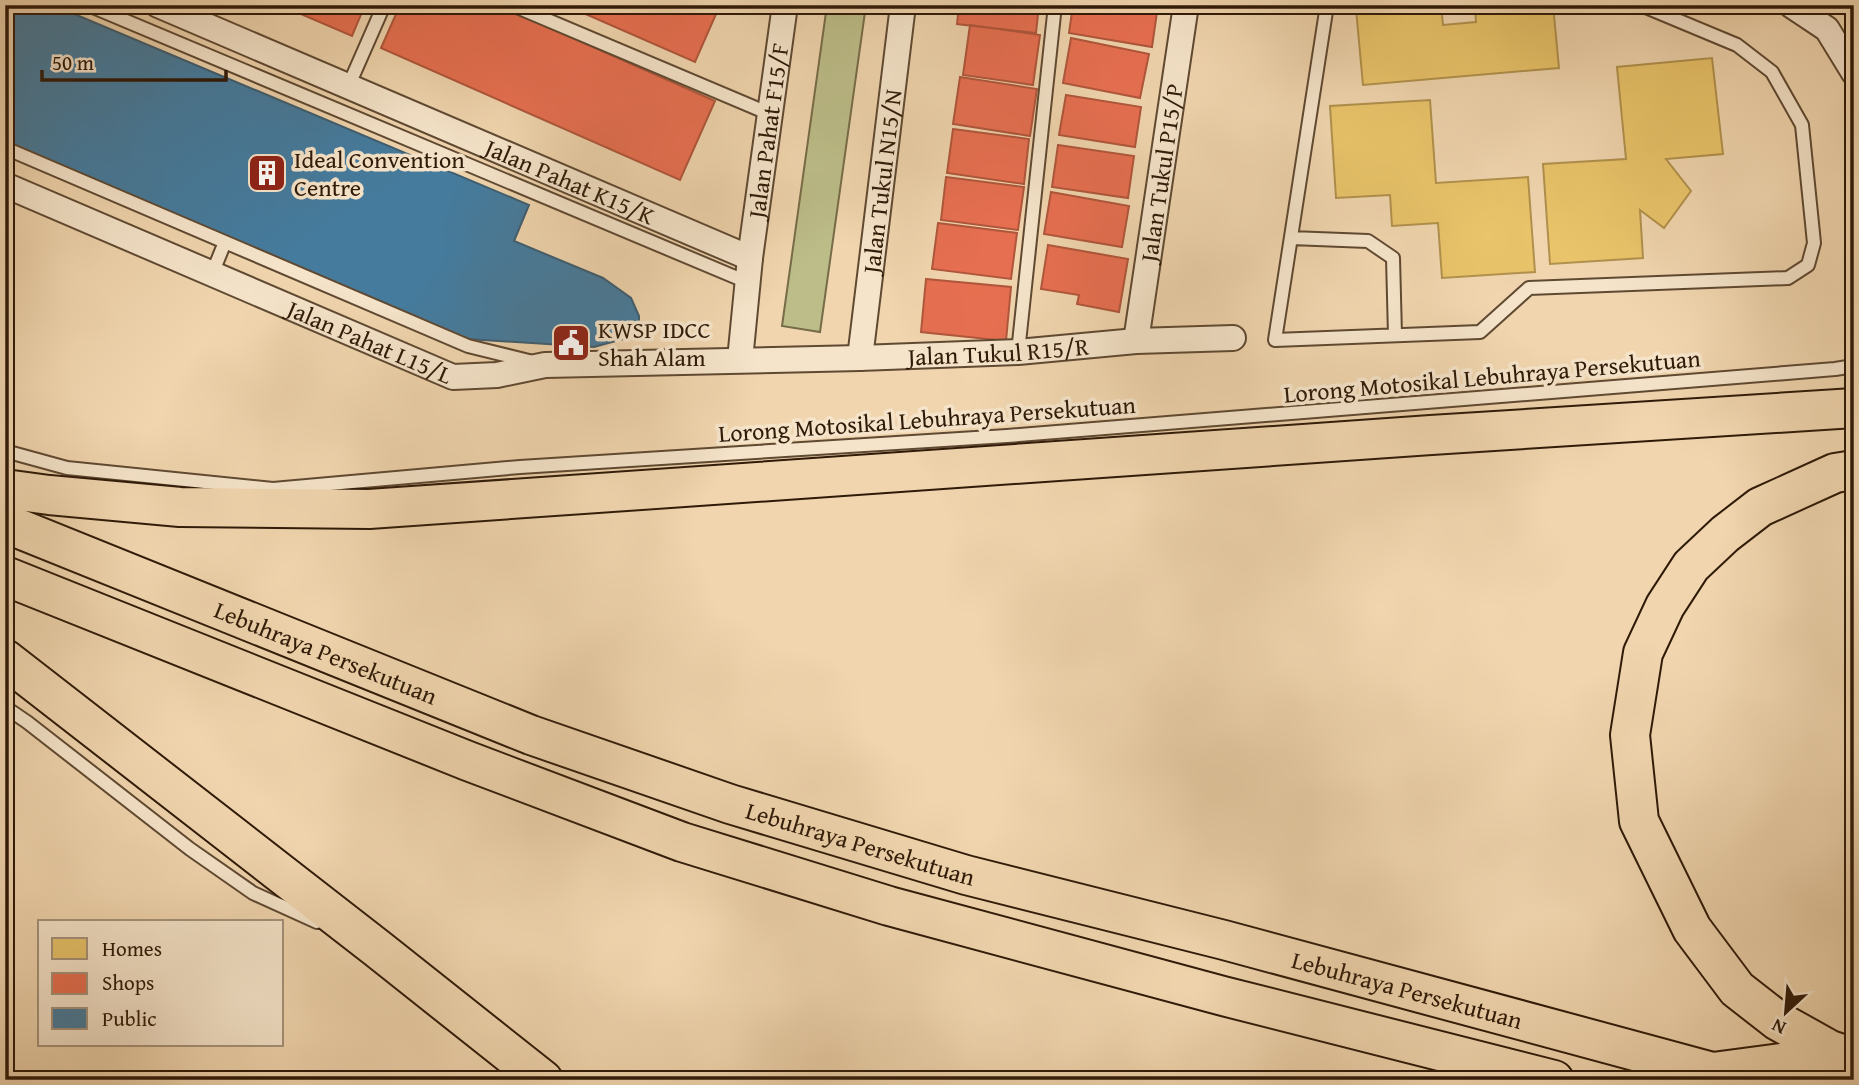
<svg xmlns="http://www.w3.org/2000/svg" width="1859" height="1085" viewBox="0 0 1859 1085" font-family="'Gentium Book Plus',serif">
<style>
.green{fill:#bcbd89;stroke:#766c48;stroke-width:2}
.homes{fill:#e9c46a;stroke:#b1914d;stroke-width:2}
.shops{fill:#e76f51;stroke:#b0563b;stroke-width:2}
.public{fill:#457b9d;stroke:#3e5e70;stroke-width:2}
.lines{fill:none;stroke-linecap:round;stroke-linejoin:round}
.lane-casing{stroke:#5f4932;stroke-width:16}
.street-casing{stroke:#5f4932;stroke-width:28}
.highway-casing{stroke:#2f1a08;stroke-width:42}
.lane{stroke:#f5e4ca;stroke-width:12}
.street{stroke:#f5e4ca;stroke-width:24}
.highway{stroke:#f0d5ae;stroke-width:38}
.labels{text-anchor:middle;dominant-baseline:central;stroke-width:7;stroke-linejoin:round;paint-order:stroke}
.street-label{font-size:24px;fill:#2f1a08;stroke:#f5e4ca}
.poi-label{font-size:24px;fill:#2f1a08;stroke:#f5e4ca;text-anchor:start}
</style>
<rect width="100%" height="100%" fill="#f0d5ae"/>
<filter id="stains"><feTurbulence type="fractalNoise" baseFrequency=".00286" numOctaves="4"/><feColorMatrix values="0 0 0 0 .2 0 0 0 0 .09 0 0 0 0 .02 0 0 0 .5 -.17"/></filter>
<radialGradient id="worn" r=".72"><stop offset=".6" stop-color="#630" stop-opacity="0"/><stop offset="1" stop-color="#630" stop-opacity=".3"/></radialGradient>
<!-- green -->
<path class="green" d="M 827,5 L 866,5 L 820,332 L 782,326 Z"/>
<!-- homes -->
<path class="homes" d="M 1358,5 L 1393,5 L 1358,8 Z
M 1403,5 L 1441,5 L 1443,25 L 1476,22 L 1475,5 L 1553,5 L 1559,68 L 1363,85 L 1356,9 Z
M 1712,58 L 1723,154 L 1666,159 L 1691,191 L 1664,228 L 1640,210 L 1643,258 L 1550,264 L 1543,164 L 1626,159 L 1617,67 Z
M 1430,100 L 1436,183 L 1528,177 L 1535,272 L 1442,278 L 1438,223 L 1392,226 L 1390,195 L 1336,198 L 1330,106 Z"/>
<!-- shops -->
<path class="shops" d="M 280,5 L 365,5 L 352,36 Z
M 400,5 L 498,5 L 715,101 L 680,180 L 381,48 Z
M 565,5 L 720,5 L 695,62 Z
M 959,5 L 1039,5 L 1036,33 L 957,24 Z
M 1073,5 L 1158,5 L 1152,47 L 1069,33 Z
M 970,25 L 1040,35 L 1033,85 L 963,75 Z
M 1071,38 L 1149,54 L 1140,98 L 1063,83 Z
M 960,77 L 1037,89 L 1030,136 L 953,124 Z
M 1066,95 L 1141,107 L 1135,147 L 1059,135 Z
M 953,129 L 1029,139 L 1024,184 L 947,173 Z
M 1058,145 L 1134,156 L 1128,198 L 1052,187 Z
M 946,177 L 1024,187 L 1018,230 L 941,220 Z
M 1051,192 L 1129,206 L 1122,247 L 1044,234 Z
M 938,223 L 1017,233 L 1011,279 L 932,269 Z
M 1048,245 L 1128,259 L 1119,312 L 1077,304 L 1079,295 L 1041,289 Z
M 926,279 L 1011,287 L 1006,341 L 921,332 Z"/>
<!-- public -->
<path class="public" d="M 5,5 L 53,5 L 529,205 L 514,241 L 603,278 L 631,298 L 639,316 L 639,328 L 630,337 L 594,347 L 467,339 L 5,142 Z"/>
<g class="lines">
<defs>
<path id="lane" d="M 88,5 L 747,282
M 512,5 L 770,114
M 1327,5 L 1275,340 L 1480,332 L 1529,288 L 1788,278 L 1808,265 L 1814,243 L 1802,125 L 1772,72 L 1737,45 L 1641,5
M 348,87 L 384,5
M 5,148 L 468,346 L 533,362
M 1291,238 L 1368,241 L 1393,258 L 1395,335
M 212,274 L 225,242
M 1018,352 L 1055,5
M 5,451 L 67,468 L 273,489 L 520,467 L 1007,436 L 1835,369 L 1854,366
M 5,707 L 27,722 L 190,849 L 253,893 L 317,922"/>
<g id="street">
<path id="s1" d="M 158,5 L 750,258"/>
<path d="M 1791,5 L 1827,29 L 1854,73"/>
<path id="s2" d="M 5,185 L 453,377 L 497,375 L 545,365 L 860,358 L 1018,352 L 1136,341 L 1233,338"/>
<path id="s3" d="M 1136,341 L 1186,5"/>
<path id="s4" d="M 860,358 L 903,5"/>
<path id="s5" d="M 740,360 L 750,258 L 785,5"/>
</g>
<g id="highway">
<path d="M 1854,470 L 1835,473 L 1760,507 L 1725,534 L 1691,566 L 1665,606 L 1643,653 L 1630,735 L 1639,821 L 1692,929 L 1737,989 L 1778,1021 L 1830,1050 L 1854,1058"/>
<path d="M 5,489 L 49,495 L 180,507 L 369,509 L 1431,435 L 1854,408"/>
<path id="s6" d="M 5,523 L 531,735 L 730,804 L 966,875 L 1224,940 L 1742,1080"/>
<path d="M 5,576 L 468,761 L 682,842 L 889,906 L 1223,996 L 1554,1080"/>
<path d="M 5,659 L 378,949 L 543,1080"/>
<path d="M 1713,1072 L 1818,1058 L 1847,1065"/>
</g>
</defs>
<!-- lane casing -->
<use href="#lane" class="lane-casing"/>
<!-- street casing -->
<use href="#street" class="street-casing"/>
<!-- highway casing -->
<use href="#highway" class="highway-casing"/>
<!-- lane -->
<use href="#lane" class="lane"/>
<!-- street -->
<use href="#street" class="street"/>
<!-- highway -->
<use href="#highway" class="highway"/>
</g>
<!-- icons -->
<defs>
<symbol id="building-square" viewBox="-11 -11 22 22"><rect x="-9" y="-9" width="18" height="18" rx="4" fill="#8f2418" stroke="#f5e4ca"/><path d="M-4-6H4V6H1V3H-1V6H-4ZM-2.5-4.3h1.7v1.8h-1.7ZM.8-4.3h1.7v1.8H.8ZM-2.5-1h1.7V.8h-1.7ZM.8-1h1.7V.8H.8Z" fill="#fff"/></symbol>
<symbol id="civic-square" viewBox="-11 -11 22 22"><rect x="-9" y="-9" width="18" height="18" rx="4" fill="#8f2418" stroke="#f5e4ca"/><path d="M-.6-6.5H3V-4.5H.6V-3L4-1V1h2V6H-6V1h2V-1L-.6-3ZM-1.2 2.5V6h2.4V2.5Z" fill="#fff"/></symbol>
</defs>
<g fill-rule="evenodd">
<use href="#building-square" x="245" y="151" width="44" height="44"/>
<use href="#civic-square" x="549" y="321" width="44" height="44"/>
</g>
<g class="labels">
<!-- street labels -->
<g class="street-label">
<text stroke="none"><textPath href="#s5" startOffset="231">Jalan Pahat F15/F</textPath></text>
<text stroke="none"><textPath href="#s3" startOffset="170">Jalan Tukul P15/P</textPath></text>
<text stroke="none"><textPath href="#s1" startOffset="448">Jalan Pahat K15/K</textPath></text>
<text stroke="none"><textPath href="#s4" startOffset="178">Jalan Tukul N15/N</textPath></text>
<text stroke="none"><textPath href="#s2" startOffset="397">Jalan Pahat L15/L</textPath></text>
<text stroke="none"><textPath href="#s2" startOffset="1034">Jalan Tukul R15/R</textPath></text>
<text transform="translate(1492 376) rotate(-5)">Lorong Motosikal Lebuhraya Persekutuan</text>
<text transform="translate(927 419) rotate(-4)">Lorong Motosikal Lebuhraya Persekutuan</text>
<text stroke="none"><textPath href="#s6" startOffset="346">Lebuhraya Persekutuan</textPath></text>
<text stroke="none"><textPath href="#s6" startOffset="914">Lebuhraya Persekutuan</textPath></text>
<text stroke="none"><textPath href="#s6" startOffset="1480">Lebuhraya Persekutuan</textPath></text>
</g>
<!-- poi labels -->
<g class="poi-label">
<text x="294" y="159">Ideal Convention<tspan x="294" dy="28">Centre</tspan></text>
<text x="598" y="329">KWSP IDCC<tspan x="598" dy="28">Shah Alam</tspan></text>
</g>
</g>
<!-- margin -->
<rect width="1859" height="1085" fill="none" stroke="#f0d5ae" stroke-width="28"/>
<rect x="7" y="7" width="1845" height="1071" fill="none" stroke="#2f1a08" stroke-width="3.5"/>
<rect x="14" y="14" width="1831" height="1057" fill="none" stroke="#2f1a08" stroke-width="2"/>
<!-- legend -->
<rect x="38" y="920" width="245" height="126" fill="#f5e4ca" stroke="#a6937c" stroke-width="2"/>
<rect x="52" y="938" width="35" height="21" fill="#e9c46a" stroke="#a6937c" stroke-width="2"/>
<text x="102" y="956" font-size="21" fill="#2f1a08">Homes</text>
<rect x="52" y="973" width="35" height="21" fill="#e76f51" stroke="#a6937c" stroke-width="2"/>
<text x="102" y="990" font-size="21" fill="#2f1a08">Shops</text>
<rect x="52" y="1008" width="35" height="21" fill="#457b9d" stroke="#a6937c" stroke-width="2"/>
<text x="102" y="1026" font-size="21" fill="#2f1a08">Public</text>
<!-- north arrow -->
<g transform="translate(1786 1012) rotate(206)" stroke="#f5e4ca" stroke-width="5" paint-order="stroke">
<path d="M0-5L12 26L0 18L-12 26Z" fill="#2f1a08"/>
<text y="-10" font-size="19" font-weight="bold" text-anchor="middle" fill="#2f1a08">N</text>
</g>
<!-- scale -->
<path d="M42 70v10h184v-10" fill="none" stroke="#2f1a08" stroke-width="3.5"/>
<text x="52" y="70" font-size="21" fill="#2f1a08" stroke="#f5e4ca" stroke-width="5" paint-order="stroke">50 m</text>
<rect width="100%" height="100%" filter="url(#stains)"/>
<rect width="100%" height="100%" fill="url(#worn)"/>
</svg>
